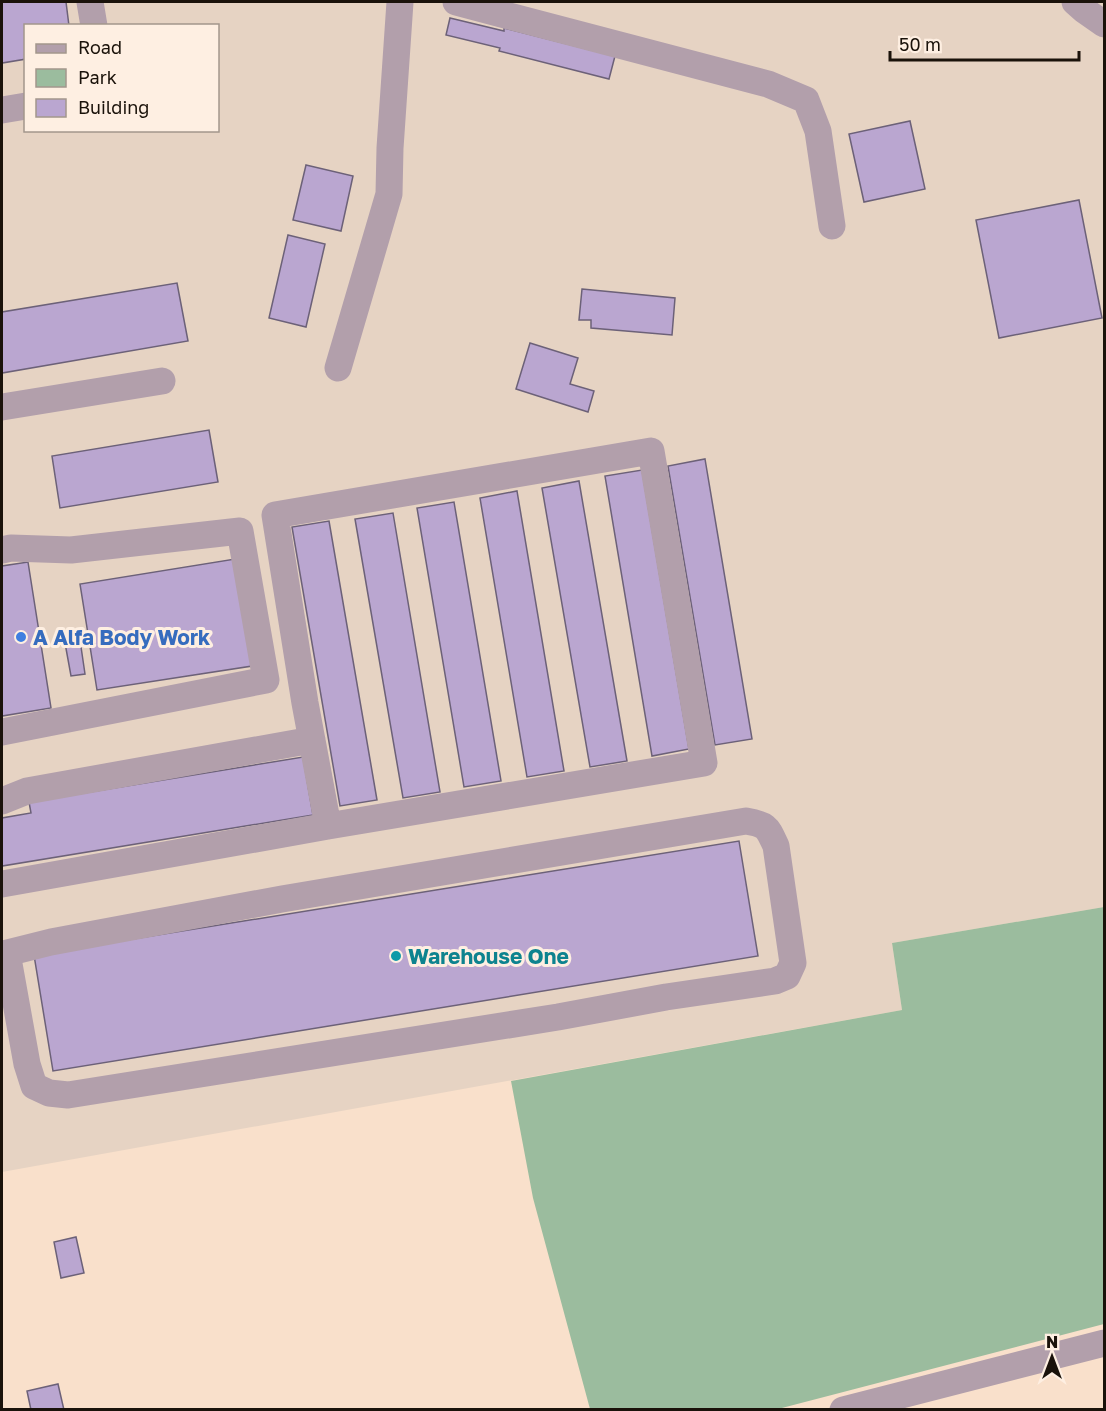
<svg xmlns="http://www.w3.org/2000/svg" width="1106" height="1411" viewBox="0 0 1106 1411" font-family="'Golos Text',sans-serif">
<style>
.industrial{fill:#e6d3c3;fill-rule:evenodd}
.green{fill:#9bbc9e}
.building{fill:#baa6d0;stroke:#6c6178;stroke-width:1.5}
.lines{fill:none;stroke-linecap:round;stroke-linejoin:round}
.minor{stroke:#b29fab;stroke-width:27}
.shop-dot{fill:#3f7fe0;stroke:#feefe2;stroke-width:2}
.culture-dot{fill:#0f9aa8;stroke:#feefe2;stroke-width:2}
.labels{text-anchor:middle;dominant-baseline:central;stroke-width:6;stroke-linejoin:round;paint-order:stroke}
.shop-label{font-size:21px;font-weight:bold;fill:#366cbe;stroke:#feefe2;text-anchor:start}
.culture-label{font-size:21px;font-weight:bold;fill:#0d838f;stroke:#feefe2;text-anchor:start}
</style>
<rect width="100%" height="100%" fill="#f9e0cb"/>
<!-- industrial -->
<path class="industrial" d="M 2,2 L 1104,2 L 1104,907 L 892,943 L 902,1010 L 2,1172 ZM 26,26 L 218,26 L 218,130 L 26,130 Z"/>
<!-- green -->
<path class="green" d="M 1104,907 L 1104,1324 L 778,1409 L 590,1409 L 533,1198 L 511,1081 L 902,1010 L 892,943 Z"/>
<!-- building -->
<path class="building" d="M 2,2 L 66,2 L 69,26 L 26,26 L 26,59 L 2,63 Z
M 450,18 L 504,31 L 504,28 L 615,56 L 609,79 L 499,51 L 500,48 L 446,35 Z
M 910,121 L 925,189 L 864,202 L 849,134 Z
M 306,165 L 353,176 L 341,231 L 293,220 Z
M 1079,200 L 1102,318 L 999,338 L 976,220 Z
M 288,235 L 325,244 L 306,327 L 269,318 Z
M 177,283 L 188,341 L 2,373 L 2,312 Z
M 582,289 L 675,298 L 672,335 L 591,328 L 591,320 L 579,320 Z
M 530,343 L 578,358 L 570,384 L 594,391 L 588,412 L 516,389 Z
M 209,430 L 218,482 L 60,508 L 52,456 Z
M 705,459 L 752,739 L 715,745 L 668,466 Z
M 642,470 L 689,749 L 652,756 L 605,476 Z
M 579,481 L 627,761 L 590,767 L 542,488 Z
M 517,491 L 564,771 L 527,777 L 480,498 Z
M 454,502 L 501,781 L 464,787 L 417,508 Z
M 393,513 L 440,792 L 403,798 L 355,519 Z
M 329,521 L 377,800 L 340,806 L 292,527 Z
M 235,559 L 252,666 L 97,690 L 80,584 Z
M 28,562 L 51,708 L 2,716 L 2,566 Z
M 80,640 L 85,674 L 71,676 L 65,643 Z
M 303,757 L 313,815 L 2,866 L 2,818 L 31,813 L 29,802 Z
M 739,841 L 758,956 L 53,1071 L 34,955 Z
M 76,1237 L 84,1273 L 61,1278 L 54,1242 Z
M 58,1384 L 64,1410 L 31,1410 L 27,1391 Z"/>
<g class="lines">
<!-- minor -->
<path class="minor" d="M 90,2 L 94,26
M 456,2 L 768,84 L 806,100 L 818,131 L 832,226
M 1075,2 L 1084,10 L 1104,24
M 2,110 L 26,106
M 338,368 L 389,194 L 390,148 L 400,2
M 2,407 L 162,381
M 2,550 L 11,548 L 71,550 L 240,531 L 266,680 L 2,732
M 2,801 L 27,791 L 312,740
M 2,884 L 328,826 L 704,763 L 651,451 L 275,515 L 305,703 L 328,826
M 2,955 L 7,953 L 51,942 L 282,899 L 746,821 C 768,825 767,827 776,846 L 793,963 L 787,976 L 775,981 L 666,997 L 558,1017 L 68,1095 L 49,1093 L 34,1086 L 27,1064 L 7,953
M 843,1410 L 1104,1343"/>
</g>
<!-- markers -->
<circle class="shop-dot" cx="21" cy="637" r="6"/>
<circle class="culture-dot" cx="396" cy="956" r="6"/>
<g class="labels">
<!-- shop labels -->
<g class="shop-label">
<text x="33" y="637">A Alfa Body Work</text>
</g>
<!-- culture labels -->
<g class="culture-label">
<text x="408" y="956">Warehouse One</text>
</g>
</g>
<!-- border -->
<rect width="1106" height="1411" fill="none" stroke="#1a120a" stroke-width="6"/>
<!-- legend -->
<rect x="24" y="24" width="195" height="108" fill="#feefe2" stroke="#a3978c" stroke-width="1.5"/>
<rect x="36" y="44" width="30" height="9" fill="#b29fab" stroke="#a3978c" stroke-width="1.5"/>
<text x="78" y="54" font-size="18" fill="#1a120a">Road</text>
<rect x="36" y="69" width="30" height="18" fill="#9bbc9e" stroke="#a3978c" stroke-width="1.5"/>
<text x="78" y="84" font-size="18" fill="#1a120a">Park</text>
<rect x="36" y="99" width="30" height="18" fill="#baa6d0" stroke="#a3978c" stroke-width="1.5"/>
<text x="78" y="114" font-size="18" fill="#1a120a">Building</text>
<!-- north arrow -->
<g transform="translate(1052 1357)" stroke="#feefe2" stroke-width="4.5" paint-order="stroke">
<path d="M0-4.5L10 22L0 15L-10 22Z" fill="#1a120a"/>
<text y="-9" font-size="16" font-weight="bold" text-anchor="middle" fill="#1a120a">N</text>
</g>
<!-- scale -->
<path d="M890 51v9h189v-9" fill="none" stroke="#1a120a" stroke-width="3"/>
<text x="899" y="51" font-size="18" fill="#1a120a" stroke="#feefe2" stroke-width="4.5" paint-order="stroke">50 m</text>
</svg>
